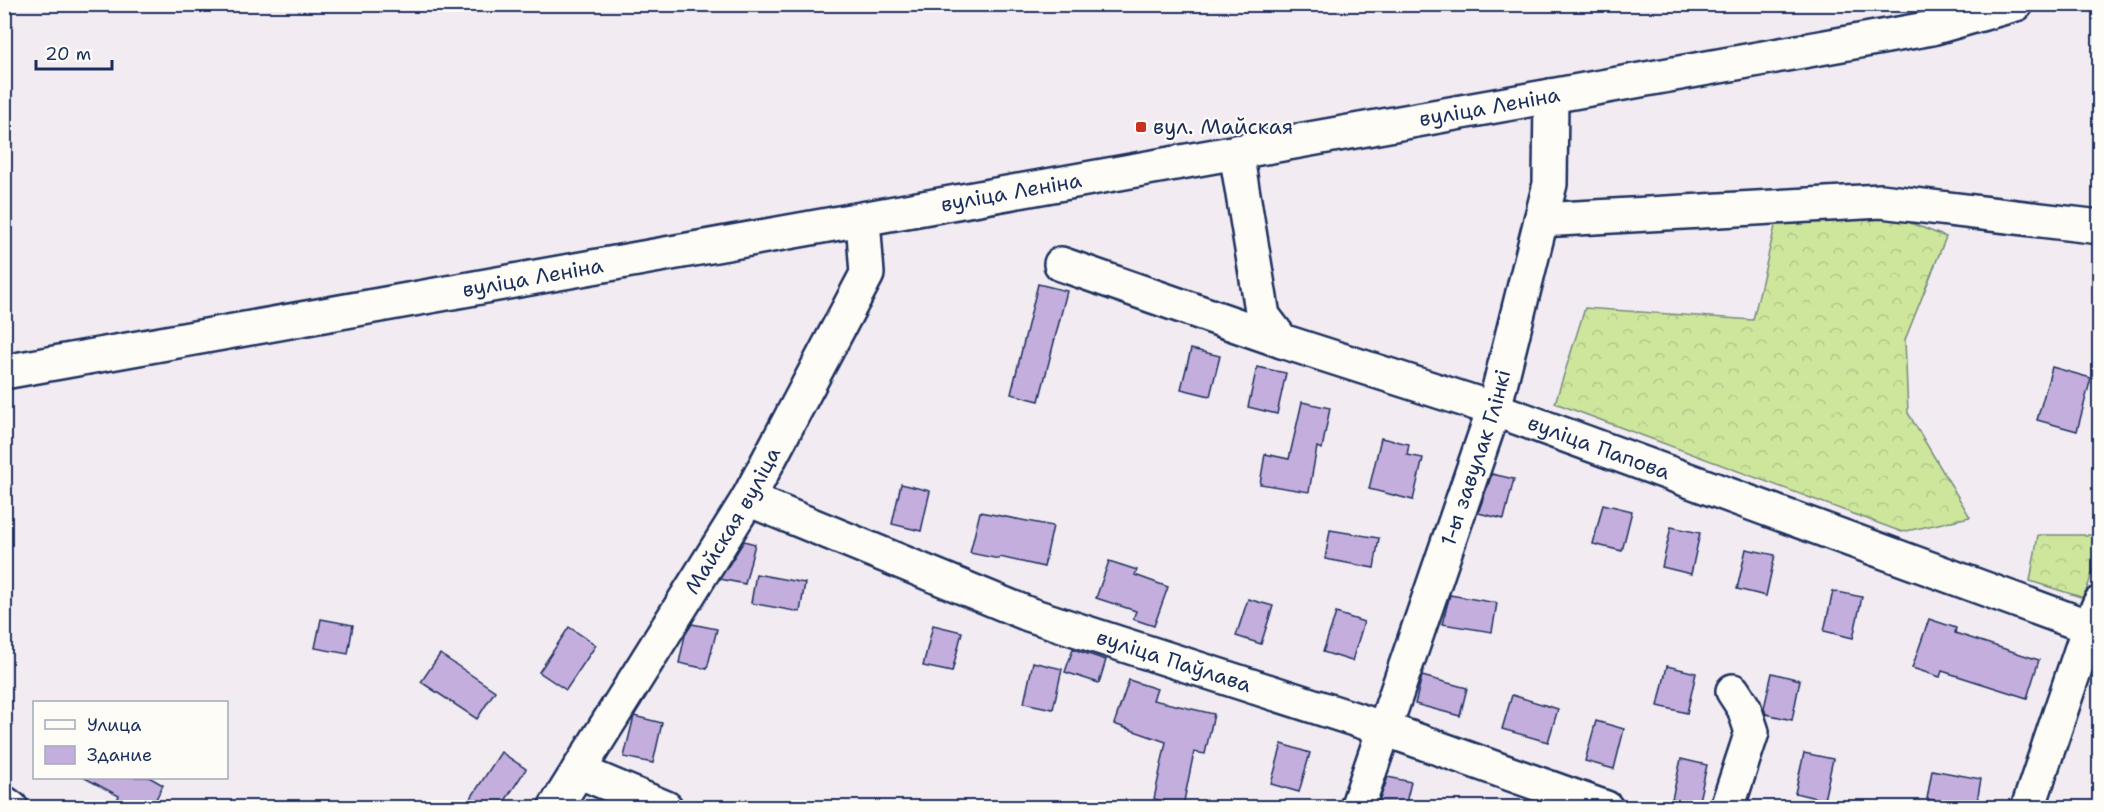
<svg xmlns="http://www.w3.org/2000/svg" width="2104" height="812" viewBox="0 0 2104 812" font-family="'Shantell Sans',sans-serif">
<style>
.forest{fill:url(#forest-crowns);stroke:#748a7d;stroke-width:1.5}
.building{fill:#c4aedd;stroke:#1b2f5e;stroke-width:1.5}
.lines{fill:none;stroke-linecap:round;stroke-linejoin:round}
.minor-casing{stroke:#1b2f5e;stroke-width:38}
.major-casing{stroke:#1b2f5e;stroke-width:38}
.minor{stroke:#fdfcf7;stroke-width:33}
.major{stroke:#fdfcf7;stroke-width:33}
.poi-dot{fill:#c8321e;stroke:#fdfcf7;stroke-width:2}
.labels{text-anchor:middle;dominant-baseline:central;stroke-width:4.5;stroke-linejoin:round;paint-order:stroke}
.street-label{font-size:21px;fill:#1b2f5e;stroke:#fdfcf7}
.poi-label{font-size:21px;fill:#1b2f5e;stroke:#fdfcf7;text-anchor:start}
</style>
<defs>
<pattern id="forest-crowns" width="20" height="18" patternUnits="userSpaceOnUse" patternTransform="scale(1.5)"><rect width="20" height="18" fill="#cee69c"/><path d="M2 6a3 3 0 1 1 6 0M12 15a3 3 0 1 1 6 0" fill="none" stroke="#b0c689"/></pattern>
</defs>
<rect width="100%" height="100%" fill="#f2ecf2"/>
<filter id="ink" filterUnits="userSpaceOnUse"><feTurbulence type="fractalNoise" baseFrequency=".0167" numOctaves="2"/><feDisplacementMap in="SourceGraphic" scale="12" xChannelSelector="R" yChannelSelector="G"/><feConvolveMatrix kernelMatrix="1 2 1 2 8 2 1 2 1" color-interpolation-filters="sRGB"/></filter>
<g filter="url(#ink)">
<!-- forest -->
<path class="forest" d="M 1898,218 L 1946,237 L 1905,340 L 1908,413 L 1970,517 L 1902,532 L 1555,403 L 1585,308 L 1753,320 L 1776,222 Z
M 2038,535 L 2099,535 L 2099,552 L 2084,598 L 2030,581 Z"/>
<!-- building -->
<path class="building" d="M 1038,284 L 1067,291 L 1039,401 L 1011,394 Z
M 1191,349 L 1220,356 L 1210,396 L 1181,389 Z
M 1257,367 L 1286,373 L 1277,414 L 1248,407 Z
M 2052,367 L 2091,378 L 2077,431 L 2037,420 Z
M 1302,402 L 1330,408 L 1322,449 L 1317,447 L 1309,492 L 1260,484 L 1265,454 L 1289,459 Z
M 1381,438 L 1409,444 L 1407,455 L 1423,458 L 1413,500 L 1369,489 Z
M 1492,474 L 1514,479 L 1504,519 L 1478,513 Z
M 901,484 L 930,491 L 921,531 L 892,524 Z
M 1603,504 L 1632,511 L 1622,551 L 1593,544 Z
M 980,512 L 1053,526 L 1044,567 L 1000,557 L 999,559 L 970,553 Z
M 1671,527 L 1700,533 L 1691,574 L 1662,567 Z
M 1330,530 L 1379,538 L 1374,568 L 1325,559 Z
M 744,541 L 755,544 L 745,584 L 720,579 Z
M 1746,549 L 1775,555 L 1766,596 L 1737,589 Z
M 1109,561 L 1137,570 L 1135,575 L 1168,587 L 1154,626 L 1133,619 L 1136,611 L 1096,598 Z
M 756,574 L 805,583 L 800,612 L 751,603 Z
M 1833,591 L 1862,597 L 1853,638 L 1824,631 Z
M 1450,595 L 1497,603 L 1492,632 L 1442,624 Z
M 1248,599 L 1273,606 L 1261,644 L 1236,636 Z
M 1336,613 L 1364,622 L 1352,661 L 1323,652 Z
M 321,619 L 353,625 L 348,654 L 315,648 Z
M 1929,619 L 1956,628 L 1955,633 L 2039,660 L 2027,698 L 1942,671 L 1940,677 L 1912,668 Z
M 692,624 L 717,629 L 707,669 L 679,663 L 685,635 Z
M 933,625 L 962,632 L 952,672 L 923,666 Z
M 569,627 L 596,645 L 566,690 L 539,672 Z
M 1073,649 L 1106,660 L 1099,683 L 1065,672 Z
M 440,654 L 495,691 L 477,719 L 421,682 Z
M 1033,662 L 1062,669 L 1053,709 L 1024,703 Z
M 1667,666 L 1696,673 L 1687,713 L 1658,706 Z
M 1772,673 L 1800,680 L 1792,720 L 1766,714 L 1764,708 Z
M 1422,676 L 1467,688 L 1460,716 L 1415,704 Z
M 1129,680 L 1157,689 L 1153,700 L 1214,714 L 1205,754 L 1194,752 L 1183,806 L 1154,799 L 1166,742 L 1114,724 Z
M 1512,695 L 1558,709 L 1548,742 L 1502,729 Z
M 634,716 L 662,723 L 653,763 L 624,757 Z
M 1596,721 L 1624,729 L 1614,769 L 1585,761 Z
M 1282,744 L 1310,753 L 1299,792 L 1271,784 Z
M 501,752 L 526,769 L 501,807 L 465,807 Z
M 1804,753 L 1833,759 L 1824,800 L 1795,793 Z
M 1681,759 L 1707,765 L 1698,805 L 1672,799 Z
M 1932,770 L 1981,779 L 1976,807 L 1927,799 Z
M 83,777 L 149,777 L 163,785 L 152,807 L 113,807 L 119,796 Z
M 1388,777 L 1411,782 L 1405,807 L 1377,807 Z"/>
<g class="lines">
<defs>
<g id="minor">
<path id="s1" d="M 1236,152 L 1263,316 L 1282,341 L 1494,409 L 2100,631"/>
<path d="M 1541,220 L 1881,201 L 2100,227"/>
<path d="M 1061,264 L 1282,341"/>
<path id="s2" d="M 748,499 L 1028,614 L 1385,729 L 1606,808"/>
<path d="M 578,771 L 666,808"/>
<path d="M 4,803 L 11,808"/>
<path id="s3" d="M 555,808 L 748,499 L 867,274 L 863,219"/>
<path id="s4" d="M 1357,808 L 1494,409 L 1550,184 L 1551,96"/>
<path d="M 1727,808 L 1752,732 L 1744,708 L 1733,691"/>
<path d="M 2028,808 L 2089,627 L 2100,603"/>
</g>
<g id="major">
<path id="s5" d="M 4,372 L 1932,28 L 2016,4"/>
</g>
</defs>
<!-- minor casing -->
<use href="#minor" class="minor-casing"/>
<!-- major casing -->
<use href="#major" class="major-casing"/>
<!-- minor -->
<use href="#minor" class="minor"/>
<!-- major -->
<use href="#major" class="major"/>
</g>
</g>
<!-- markers -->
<rect class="poi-dot" x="1135" y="121" width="12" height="12" rx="3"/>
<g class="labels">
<!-- street labels -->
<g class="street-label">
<text stroke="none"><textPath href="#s5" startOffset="1509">вуліца Леніна</textPath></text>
<text stroke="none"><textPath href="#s5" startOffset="1023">вуліца Леніна</textPath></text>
<text stroke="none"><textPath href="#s5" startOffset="537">вуліца Леніна</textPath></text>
<text stroke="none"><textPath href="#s1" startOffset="532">вуліца Папова</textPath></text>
<text stroke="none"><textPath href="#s4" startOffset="370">1-ы завулак Глінкі</textPath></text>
<text stroke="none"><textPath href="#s3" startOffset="338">Майская вуліца</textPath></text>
<text stroke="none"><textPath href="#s2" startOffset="456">вуліца Паўлава</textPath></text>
</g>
<!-- poi labels -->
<g class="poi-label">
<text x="1153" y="127">вул. Майская</text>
</g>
</g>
<!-- margin -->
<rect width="2104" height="812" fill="none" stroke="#fdfcf7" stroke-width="24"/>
<rect x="12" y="12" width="2080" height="788" fill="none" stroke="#1b2f5e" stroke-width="2" filter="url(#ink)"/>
<!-- legend -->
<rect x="33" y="701" width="195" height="78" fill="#fdfcf7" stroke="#a3aaba" stroke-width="1.5"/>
<rect x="45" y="720" width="30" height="9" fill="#fdfcf7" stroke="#a3aaba" stroke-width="1.5"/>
<text x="87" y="731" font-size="18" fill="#1b2f5e">Улица</text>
<rect x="45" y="746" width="30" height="18" fill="#c4aedd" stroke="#a3aaba" stroke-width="1.5"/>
<text x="87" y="761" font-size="18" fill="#1b2f5e">Здание</text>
<!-- scale -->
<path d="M36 60v9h76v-9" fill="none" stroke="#1b2f5e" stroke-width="3"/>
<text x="45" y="60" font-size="18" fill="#1b2f5e" stroke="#fdfcf7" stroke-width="4.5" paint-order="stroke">20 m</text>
</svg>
